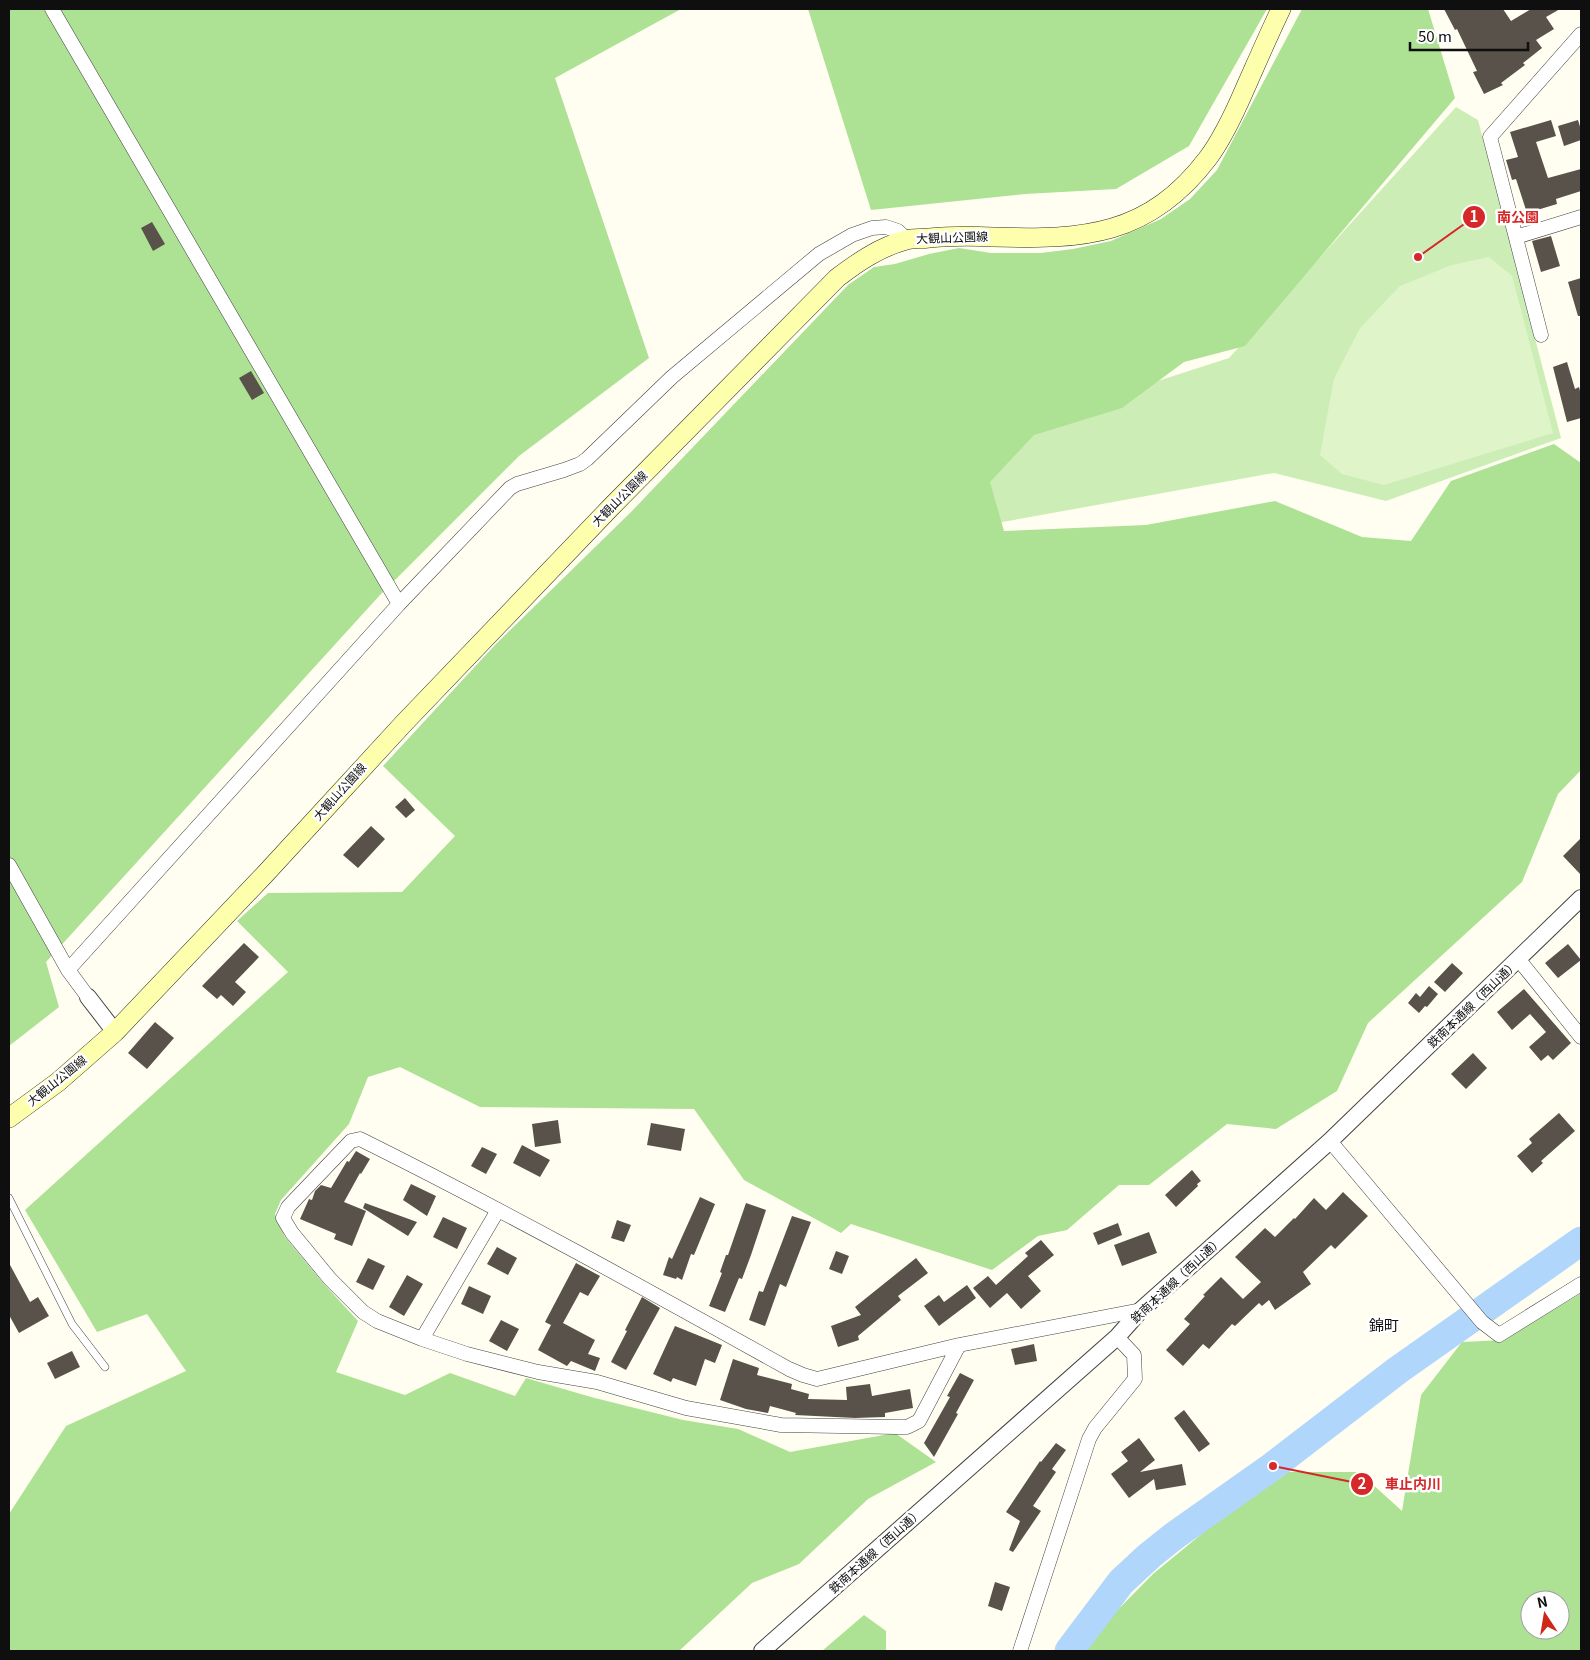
<svg xmlns="http://www.w3.org/2000/svg" width="1590" height="1660" font-family="Georgia,'Noto Sans JP',serif">
<style>
.green{fill:#cceeb6}
.forest{fill:#ade194;fill-rule:evenodd}
.pitch{fill:#e0f4c9}
.lines{fill:none;stroke-linecap:round;stroke-linejoin:round}
.river{stroke:#b0d6fc;stroke-width:29}
.building{fill:#59524a}
.service-casing{stroke:#424242;stroke-width:8}
.minor-casing{stroke:#424242;stroke-width:15}
.tertiary-casing{stroke:#424242;stroke-width:18}
.secondary-casing{stroke:#313131;stroke-width:20}
.service{stroke:#fff;stroke-width:7}
.minor{stroke:#fff;stroke-width:14}
.tertiary{stroke:#fff;stroke-width:16}
.secondary{stroke:#feffac;stroke-width:19}
.labels{text-anchor:middle;stroke-width:5;stroke-linejoin:round;paint-order:stroke}
.street-label{font-size:12px;fill:#0f0f0f;stroke:#fff}
.quarter-label{font-size:15px;fill:#0f0f0f;stroke:#fff}
.leader{fill:none;stroke:#d62828;stroke-width:2}
.callout-dot{fill:#d62828;stroke:#fff;stroke-width:2}
.mark-label{font-size:15px;text-anchor:middle;font-weight:bold;fill:#fff}
.callout-label{font-size:14px;text-anchor:middle;font-weight:bold;fill:#d62828;stroke:#fff;stroke-width:5;stroke-linejoin:round;paint-order:stroke}
</style>
<rect width="100%" height="100%" fill="#fffef1"/>
<path class="green" d="M1456,107L1478,120L1561,438L1386,501L1274,473L969,528V505L1031,433L1068,410L1229,358Z"/>
<path class="forest" d="M9,9H681L555,78L649,358L519,456L380,595L46,962L59,1007L9,1046Z
M808,9H1267L1189,146L1116,189L1025,194L871,210Z
M1302,9H1428L1455,98L1245,346L1184,362L1122,408L1034,435L990,482L1004,531L1146,525L1275,501L1362,537L1411,541L1451,481L1554,444L1581,463V770L1558,794L1522,882L1368,1023L1337,1091L1276,1129L1227,1124L1149,1185H1119L1067,1230L1038,1236L992,1270L851,1224L841,1233L744,1180L694,1109L480,1107L400,1067L368,1077L349,1124L281,1200L275,1214L285,1237L323,1283L358,1321L336,1372L405,1395L450,1373L515,1396L526,1378L591,1397L683,1420L738,1429L790,1452L895,1433L936,1462L868,1499L799,1564L752,1583L679,1651H9V1514L66,1426L186,1371L147,1314L97,1332L25,1210L288,972L237,921L268,893L402,892L455,836L383,766L495,645L631,512L848,285L874,267L895,264L929,254L959,248L991,253H1041L1073,249L1111,241L1161,219L1190,199L1217,170Z
M1581,1293V1651H1084L1098,1630L1153,1574L1277,1472H1359L1402,1511L1421,1395L1462,1342L1504,1340ZM1530,1600H1560V1630H1530Z
M864,1615L886,1631V1651H822Z"/>
<path class="pitch" d="M1489,257L1512,276L1553,433L1384,485L1342,474L1320,455L1334,379L1360,328L1400,286L1452,265Z"/>
<g class="lines">
<path class="river" d="M1069,1651L1121,1582L1149,1556L1174,1536L1273,1466L1398,1370L1581,1241"/>
</g>
<path class="building" d="M1444,9H1503L1511,21L1531,9H1560L1546,17L1554,29L1536,40L1542,48L1523,63L1525,65L1501,83L1503,85L1484,94L1473,72L1477,71L1457,29L1455,30Z
M1551,120L1556,136L1536,142L1548,178L1581,169V191L1556,199L1557,204L1527,213L1516,179L1512,180L1506,160L1518,157L1510,132Z
M1578,120L1581,130V140L1564,146L1558,126Z
M152,222L165,244L153,251L141,228Z
M1551,236L1560,266L1541,272L1532,241Z
M1581,278V316H1578L1568,282Z
M1567,362L1575,389L1579,387L1581,395V418L1567,422L1553,367Z
M251,371L264,393L252,400L239,378Z
M405,798L415,810L406,818L395,807Z
M371,826L385,839L358,868L343,855Z
M1581,838V875L1563,856Z
M244,943L259,957L235,982L246,992L233,1006L221,995L217,999L202,986Z
M1568,944L1581,960L1558,978L1545,963Z
M1452,963L1463,973L1445,992L1434,982Z
M1429,986L1438,994L1427,1007L1425,1006L1419,1013L1408,1003L1416,993L1420,997Z
M1524,989L1571,1043L1553,1060L1548,1055L1541,1061L1529,1047L1546,1032L1530,1014L1512,1030L1497,1012Z
M155,1022L174,1038L147,1069L128,1053Z
M1473,1053L1487,1068L1466,1089L1451,1074Z
M1559,1113L1575,1131L1541,1161L1543,1163L1532,1173L1517,1156L1532,1143L1529,1139Z
M558,1120L561,1143L535,1147L532,1124Z
M651,1123L685,1129L681,1151L647,1145Z
M522,1145L550,1160L540,1177L513,1163Z
M482,1147L497,1154L486,1174L471,1166Z
M356,1151L370,1159L361,1174L360,1173L344,1202L366,1211L352,1246L334,1239L336,1234L300,1219L309,1199L312,1200L315,1191L321,1185L331,1188L347,1161L349,1162Z
M1192,1170L1201,1181L1197,1184L1198,1186L1176,1207L1165,1195Z
M411,1184L436,1196L427,1216L403,1200Z
M1343,1192L1368,1216L1335,1249L1331,1245L1303,1272L1311,1284L1275,1310L1269,1300L1262,1306L1259,1303L1235,1326L1232,1324L1209,1349L1203,1344L1183,1366L1166,1350L1190,1324L1184,1319L1205,1296L1203,1295L1221,1277L1243,1299L1261,1282L1235,1257L1265,1228L1275,1237L1294,1218L1295,1219L1314,1198L1326,1210Z
M700,1197L715,1204L694,1255L691,1254L682,1280L677,1277L676,1279L663,1275L669,1257L672,1259Z
M365,1203L417,1222L408,1236L363,1208Z
M746,1203L766,1210L751,1255L742,1279L739,1278L725,1312L709,1306L722,1273L720,1272L726,1255H728Z
M792,1216L811,1222L786,1287L780,1284L765,1326L749,1320L759,1291L763,1292Z
M443,1217L467,1228L457,1249L433,1237Z
M617,1220L631,1225L624,1242L611,1238Z
M1118,1223L1122,1235L1098,1245L1093,1233Z
M1149,1232L1157,1253L1122,1266L1114,1245Z
M1041,1240L1054,1255L1028,1276L1041,1291L1021,1309L1007,1293L990,1308L973,1288L988,1276L996,1285L1028,1256L1025,1253Z
M497,1247L517,1258L508,1275L487,1264Z
M836,1251L849,1256L842,1274L829,1269Z
M368,1258L385,1266L373,1290L356,1282Z
M916,1258L928,1273L898,1296L901,1300L858,1336L859,1340L838,1347L831,1326L861,1315L855,1307Z
M9,1263L30,1302L38,1297L49,1316L19,1333L9,1315Z
M576,1263L600,1276L588,1296L580,1292L563,1323L595,1340L588,1354L600,1358L595,1371L571,1361L567,1366L538,1350L551,1325L545,1322Z
M407,1275L423,1284L404,1316L389,1307Z
M967,1285L976,1298L939,1326L924,1306L939,1295L944,1302Z
M469,1286L491,1296L483,1314L461,1304Z
M642,1297L660,1308L626,1370L611,1362L627,1331L625,1330Z
M501,1320L519,1329L507,1351L489,1341Z
M675,1326L722,1345L715,1363L705,1359L696,1386L673,1378L671,1382L653,1374Z
M1034,1344L1037,1361L1015,1365L1011,1349Z
M72,1351L80,1367L55,1379L47,1363Z
M733,1359L759,1368L757,1375L792,1384L791,1389L809,1394L808,1399L847,1400L846,1387L870,1384L872,1396L910,1389L913,1408L885,1413V1417L855,1418L795,1415L796,1413L770,1406L768,1413L746,1409L720,1400Z
M960,1373L974,1380L956,1413L958,1414L934,1457L924,1443L950,1397L947,1396Z
M1184,1410L1210,1444L1199,1452L1174,1418Z
M1139,1438L1155,1460L1140,1472L1182,1464L1186,1485L1156,1490L1154,1479L1129,1498L1111,1474L1128,1461L1121,1452Z
M1056,1443L1066,1450L1052,1469L1056,1472L1033,1506L1041,1511L1013,1552L1009,1550L1020,1521L1006,1512L1040,1461L1041,1462Z
M995,1582L1010,1587L1002,1611L988,1606Z"/>
<g class="lines">
<g class="service-casing">
<path id="service" d="M9,1198L72,1324L105,1367"/>
</g>
<g class="minor-casing">
<path id="minor" d="M52,9L399,604
M1516,237L1581,217
M1541,335L1490,137L1581,34
M9,865L68,970L88,997
M1519,960L1581,1037
M68,970L399,604L510,488L517,484L564,470L580,464L587,459L672,377L819,254L852,235L872,228L886,227L898,231L907,240
M360,1139C505,1211 647,1290 789,1369L803,1375L817,1379L959,1345L919,1421L907,1427H897L781,1425L686,1408L597,1382L538,1372L467,1354L422,1339L377,1321L363,1312L330,1279L292,1233L283,1218L288,1207L351,1141Z
M1330,1141L1482,1322L1499,1335L1581,1284
M422,1339L498,1210
M959,1345L1141,1310
M1020,1651L1089,1439L1095,1428L1135,1379L1134,1355L1117,1337"/>
</g>
<g class="tertiary-casing">
<path id="tertiary" d="M88,997L115,1032
M762,1651L1117,1337L1141,1310L1330,1141L1581,898"/>
</g>
<g class="secondary-casing">
<path id="secondary" d="M9,1118L58,1082L115,1032L267,872L404,723L611,507L837,278C858,262 880,247 906,240C913,238 921,239 929,238C950,236 971,236 993,237C1084,240 1149,236 1208,158C1223,138 1234,114 1244,91C1256,64 1268,36 1281,9"/>
</g>
<use href="#service" class="service"/>
<use href="#minor" class="minor"/>
<use href="#tertiary" class="tertiary"/>
<use href="#secondary" class="secondary"/>
</g>
<g class="labels">
<g class="street-label">
<text transform="translate(952 238) rotate(-2)" y="4">大観山公園線</text>
<text transform="translate(620 499) rotate(-45)" y="4">大観山公園線</text>
<text transform="translate(340 792) rotate(-48)" y="4">大観山公園線</text>
<text transform="translate(1473 1004) rotate(-44)" y="4">鉄南本通線（西山通）</text>
<text transform="translate(57 1081) rotate(-39)" y="4">大観山公園線</text>
<text transform="translate(1177 1280) rotate(-43)" y="4">鉄南本通線（西山通）</text>
<text transform="translate(876 1551) rotate(-42)" y="4">鉄南本通線（西山通）</text>
</g>
<g class="quarter-label">
<text x="1384" y="1331">錦町</text>
</g>
</g>
<path class="leader" d="M1418 257L1474 217M1273 1466L1362 1484"/>
<g class="callout-dot">
<circle cx="1418" cy="257" r="5"/>
<circle cx="1273" cy="1466" r="5"/>
<circle cx="1474" cy="217" r="12"/>
<circle cx="1362" cy="1484" r="12"/>
</g>
<g class="mark-label">
<text x="1474" y="222">1</text>
<text x="1362" y="1489">2</text>
</g>
<g class="callout-label">
<text x="1518" y="222">南公園</text>
<text x="1413" y="1489">車止内川</text>
</g>
<rect width="1590" height="1660" fill="none" stroke="#0f0f0f" stroke-width="20"/>
<g transform="translate(1545 1615) rotate(348)"><circle r="24" fill="#ffffff" stroke="#9f9f9f"/>
<path d="M0-4L9 19L0 12L-9 19Z" fill="#ce2618"/>
<text y="-8" font-size="14" font-weight="bold" text-anchor="middle" fill="#0f0f0f">N</text>
</g>
<path d="M1410 42v8h118v-8" fill="none" stroke="#0f0f0f" stroke-width="2.5"/>
<text x="1418" y="42" font-size="15" fill="#0f0f0f" stroke="#ffffff" stroke-width="4" paint-order="stroke">50 m</text>
</svg>
